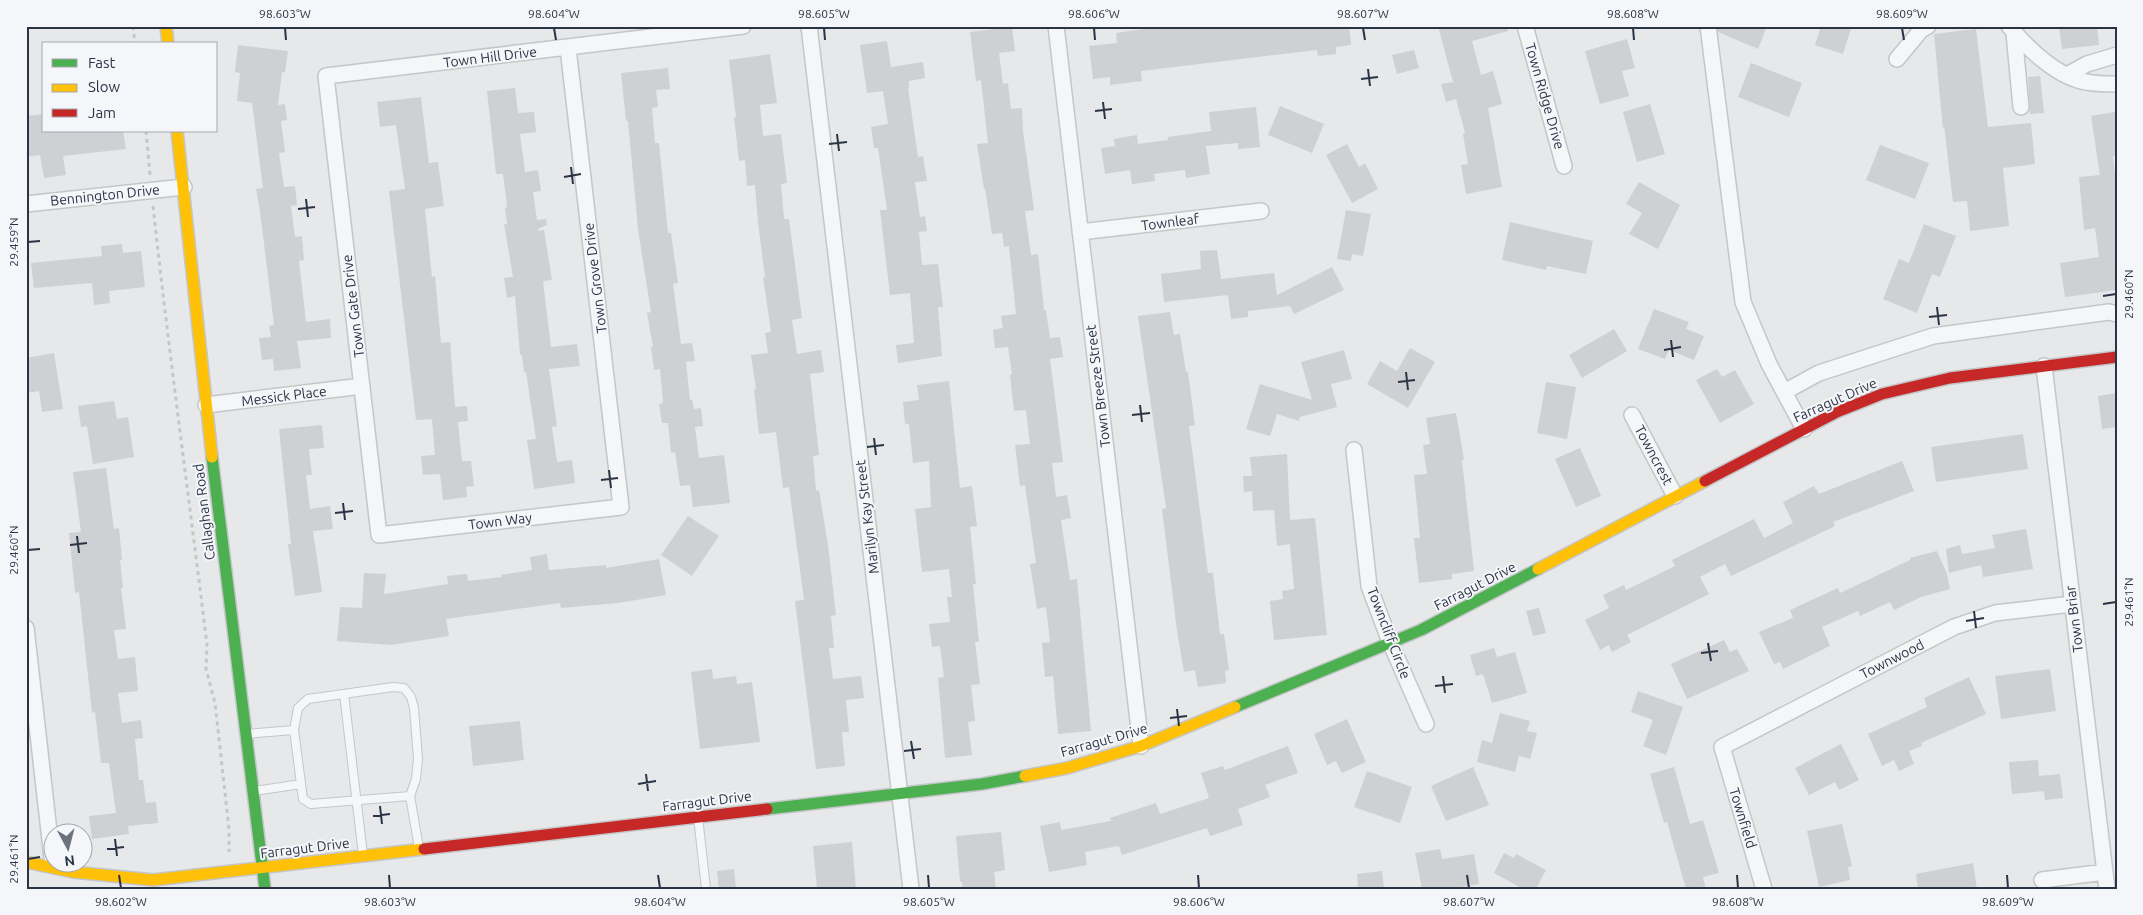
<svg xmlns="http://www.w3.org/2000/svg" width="2143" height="915" font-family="Ubuntu,sans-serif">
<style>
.building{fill:#ced0d3}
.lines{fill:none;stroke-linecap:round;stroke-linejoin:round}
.lane-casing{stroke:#c4c6c8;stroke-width:10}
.street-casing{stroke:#c4c6c8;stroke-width:18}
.fast-casing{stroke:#c4c6c8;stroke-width:14}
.slow-casing{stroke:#c4c6c8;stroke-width:14}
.jam-casing{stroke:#c4c6c8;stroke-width:14}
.path{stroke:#c5c6ca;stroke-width:3;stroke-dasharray:4 4;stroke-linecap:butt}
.lane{stroke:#f5f6f7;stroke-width:8}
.street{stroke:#f5f6f7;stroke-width:15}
.fast{stroke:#4caf50;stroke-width:11}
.slow{stroke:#ffc107;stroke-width:11}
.jam{stroke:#c62828;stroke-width:11}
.ticks{fill:none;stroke:#2b3445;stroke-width:2}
.labels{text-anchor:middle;stroke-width:4;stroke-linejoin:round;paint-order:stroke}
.street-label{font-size:14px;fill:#2b3445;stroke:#f4f6f9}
.neatline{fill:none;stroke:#2b3445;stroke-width:2}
.ticks-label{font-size:12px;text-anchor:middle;fill:#2b3445}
</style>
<rect width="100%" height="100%" fill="#e6e8ea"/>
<path class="building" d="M1163,26H1349L1351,45L1336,47V54L1318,56L1317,50L1141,71L1142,81L1110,85V77L1093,79L1089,46L1117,43L1116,33Z
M1438,26H1508V31L1472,41L1481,75L1493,71L1502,104L1488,108L1502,187L1466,194L1461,165L1468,164L1463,134L1465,133L1456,99L1446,102L1441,84L1453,82Z
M1717,26H1767L1758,49L1718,32Z
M1821,26H1852L1843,54L1815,45Z
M2059,26H2097L2099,45L2062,49Z
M1012,27L1015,51L999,53L1003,84L1008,83L1011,109L1022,108L1023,131L1034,210L1025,211L1031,255L1038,254L1044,310H1046L1050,338L1060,337L1063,357L1050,359L1063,462L1052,463L1056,497L1067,495L1071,518L1061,520L1070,580L1077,579L1091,731L1058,734L1053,676L1045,677L1042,643L1050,642L1046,607L1037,609L1030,564L1036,563L1025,485L1020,486L1015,445L1030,444L1026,410L1014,411L1010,375L1012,374L1008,347L995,348L993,330L1003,328L1001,316L1016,314L1009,246L1004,247L1002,233L992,234L985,188L984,189L977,144L988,143L981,80L976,81L970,32Z
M1976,29L1988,127L2031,123L2035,164L2003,168L2009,226L1970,231L1967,201L1953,202L1944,125L1943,130L1934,34Z
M1627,39L1635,68L1622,71L1629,96L1600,104L1585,51Z
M887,41L891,67L923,62L925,78L909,81V88H908L918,157L923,156L927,181L915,182L920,217L925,216L927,231L919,232L922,265L938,264L943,307H938L942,356L898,363L896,345L914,343L910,293L890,295L880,210H887L878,148H874L871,127L888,124L883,91L867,93L860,45Z
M238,45L288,51L285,72H282L278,105L285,104L287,120L281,121L285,152L279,153L284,187L295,186L297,205L291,206L295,237L302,236L304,260L299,261L306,322L330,319L331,338L297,341L301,368L274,371L273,359L262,360L259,338L271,337L269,326L274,325L260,211L256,189L263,188L252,103L237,101L240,73L235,72Z
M1414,50L1419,68L1397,74L1392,55Z
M770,54L777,103L760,105L763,136L781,134L787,183L781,184L784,219H789L802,318L792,320L797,354L821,350L824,372L810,374L819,455L813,456L816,491L819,490L828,545L836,615L831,616L834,648H829L833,679L861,676L864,698L846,700L849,732H842L845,766L816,769L795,601L804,600L789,487L783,488L776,432L759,434L754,389H756L751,355L768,353L765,333L771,332L763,277H765L758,223L755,185L747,186L745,160L739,161L734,117H736L729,60Z
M1751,63L1802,83L1789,117L1738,97Z
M668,68L670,89L656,90L658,107L652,108L655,143H659L668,233H671L678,283L673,284L681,344L692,343L695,361L686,362L690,400H692L694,409L701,408L703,426L695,427L699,458L724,455L730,503L693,507L690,485L680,486L675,452L671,453L668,423H662L659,404L663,403L660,369L654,370L651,347H653L647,313L651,312L638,229L628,121H626L621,73Z
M2040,76L2044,113L2030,114L2028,77Z
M515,88L518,113L534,112L536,132L520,134L525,172L538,170L541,191L533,192L537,220L546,219L547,225L538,229V231L544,230L552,280L543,281L551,347L577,344L580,366L549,369L557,426L552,427L557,462L572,460L575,483L534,489L527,440L536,439L526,372H524L522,355H520L515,296L507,298L504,278L513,277L504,224H507L505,208L507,207L503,174H496L487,91Z
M421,97L429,163L438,162L444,206L425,209L432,277L435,276L441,343L450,342L455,407L467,406L468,421L458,422L462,461H471L474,486L466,487L467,497L443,500L440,474L423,475L421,456L435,455L432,419L416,420L389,191L405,189L396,125L380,127L377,102Z
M1650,104L1665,154L1637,162L1623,112Z
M1280,106L1324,124L1312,153L1268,135Z
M1256,107L1260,147L1238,149V143L1206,146L1210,174L1186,178L1185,170L1154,174L1155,181L1132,184L1130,170L1105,174L1101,148L1115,146L1114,139L1137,135L1138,144L1168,140V137L1211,131L1209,112Z
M2115,112L2117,155L2113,156L2117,194V290L2065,297L2060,263L2099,257L2095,228L2084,230L2079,177L2100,175L2091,116Z
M44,114V131H123L126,149L63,156L66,175L44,178L40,155L26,157V116Z
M1347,144L1359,167L1365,163L1378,189L1352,203L1326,155Z
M1880,145L1929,163L1915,199L1866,180Z
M1639,182L1680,205L1658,249L1629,234L1642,213L1626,204Z
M1346,210L1371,214L1363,256L1352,254L1351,261L1337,259Z
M1510,222L1593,241L1586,274L1547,266L1546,270L1502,260Z
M1924,224L1956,236L1940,277L1932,274L1917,313L1883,299L1899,259L1909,263Z
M122,244L123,253L141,251L145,287L109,291L110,303L94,305L92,283L34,288L31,263L102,256L101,246Z
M1217,250L1221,279L1274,273L1277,295L1332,267L1344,290L1294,314L1290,306L1248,311V317L1231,319L1228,295L1164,302L1161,274L1201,269L1200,251Z
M1654,309L1689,322L1686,329L1704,336L1694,360L1669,350L1665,359L1638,349Z
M1170,312L1174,335L1180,334L1186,372H1188L1195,425L1189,426L1208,573H1213L1220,634H1224L1229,670L1225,671L1226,683L1198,687L1195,670L1184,672L1177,631L1162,509L1166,508L1138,316Z
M1614,329L1627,351L1582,378L1569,355Z
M1410,348L1435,362L1408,408L1367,384L1380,361L1397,371Z
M1344,350L1352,379L1331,384L1337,407L1300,417L1299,421L1277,414L1270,436L1246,429L1260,384L1312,400L1301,362Z
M54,353L63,409L42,412L39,391L26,393V358Z
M1717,369L1722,377L1735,370L1754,404L1720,423L1696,380Z
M949,381L960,488L972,486L977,526L970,527L976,584H973L979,642H975L980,684L971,685L975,721L968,722L972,755L945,758L938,678L944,677L940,646L932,647L929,624L950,622L947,597H952L949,569L922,572L915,509L931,507L929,461L913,463L909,424H905L903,402L919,400L917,385Z
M1546,382L1576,387L1567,439L1537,433Z
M2117,393V427L2102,429L2098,396Z
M114,401L117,419L128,417L134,457L93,464L87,426L81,427L78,406Z
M1456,413L1464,459L1462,460L1474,571L1452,574V579L1419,583L1414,538H1420L1414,475L1427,474L1423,445L1430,444L1426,418Z
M322,425L324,448L309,449L312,475H306L310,509L330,506L333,529L313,531L322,592L295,596L288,544H291L279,429Z
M2023,434L2028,469L1936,482L1931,447Z
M1580,448L1601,496L1576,507L1555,459Z
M1287,454L1290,520L1315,518L1327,635L1274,640L1270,601L1283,599L1282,591L1294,589L1290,544L1277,546L1274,510L1253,511L1252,491L1244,492L1243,476H1252L1250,457Z
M1902,461L1914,491L1833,522L1835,526L1731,576L1725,564L1700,577L1709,594L1627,635L1631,642L1612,652L1609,645L1600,650L1585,620L1609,608L1603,595L1624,585L1626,590L1675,566L1672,560L1754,519L1764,538L1793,523L1783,502L1814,486L1819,494Z
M106,468L114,529L119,528L122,560H120L123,588H121L126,629L114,630L118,659L135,657L138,691L118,693L122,723L141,720L143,738L135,739L139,780H143L146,803L156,802L158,823L128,826L129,834L92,839L89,816L116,813L109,763H101L95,712L92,713L79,592L75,593L69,533L81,532L73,472Z
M688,516L719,536L692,576L661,555Z
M2026,529L2033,569L1983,577L1981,565L1949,573L1946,549L1960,545L1962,554L1995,548L1992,535Z
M1937,551L1947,574L1950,589L1921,597L1894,610L1890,602L1860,616L1858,611L1822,627L1830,646L1783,669L1780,662L1774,664L1759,632L1793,618L1790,610L1838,588L1840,593L1910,560V558Z
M547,554L549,570L606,565V568L659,559L666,595L618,603L561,608L560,603L446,619L449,636L391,645L337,641L340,607L362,608L364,573L386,574L384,594L448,584L447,576L467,574L468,581L502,577L501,575L532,570L530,557Z
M1539,608L1546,633L1533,636L1526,611Z
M1724,640L1730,652L1737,649L1749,671L1687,699L1671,664Z
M1494,648L1497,657L1515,652L1527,693L1492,703L1483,674L1476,676L1470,655Z
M712,669L713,679L736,676L737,684L752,682L760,742L700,749L691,672Z
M2050,669L2056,711L2001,719L1995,676Z
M1969,677L1986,714L1921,743L1922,746L1909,751L1914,764L1899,771L1894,760L1882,766L1868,734L1927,707L1924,698Z
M1638,691L1683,707L1666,755L1643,746L1653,720L1631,712Z
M1500,713L1530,721L1527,731L1537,733L1530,759L1519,756L1515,772L1477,762L1482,740L1492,743Z
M1347,719L1366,762L1342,773L1336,761L1327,765L1314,734Z
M520,721L524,760L473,766L469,726Z
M1841,744L1859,780L1839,790L1835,782L1809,795L1795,768Z
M1288,746L1298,773L1265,785L1270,797L1238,809L1243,825L1210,836L1207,828L1122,855L1119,846L1085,852L1087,865L1049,872L1040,826L1060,822L1061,830L1111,821L1110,818L1156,803L1160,814L1209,798L1201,773L1223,766L1225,770Z
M2038,760L2039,776L2060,774L2063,798L2045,800L2044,791L2012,794L2009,762Z
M1473,767L1489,805L1446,821L1431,786Z
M1674,767L1690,824L1703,820L1719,873L1703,877L1706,889H1686L1667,822L1664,823L1650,774Z
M1367,771L1412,787L1400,823L1354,807Z
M1842,824L1852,866L1848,867L1850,880L1819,887L1807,831Z
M1001,832L1005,870L994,872L996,889H963L962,882H960L956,836Z
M852,842L856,889H817L813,846Z
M1440,849L1442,859L1474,854L1479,884L1450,889H1422L1415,853Z
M1504,853L1514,858L1516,854L1546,870L1536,889H1523L1494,873Z
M1973,863L1977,889H1918L1916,874Z
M734,869L736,889H719L717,871Z
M1382,871L1384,889H1358L1357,874Z"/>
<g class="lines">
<g class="lane-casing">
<path id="lane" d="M344,694L363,855
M246,734L294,730
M254,791L301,784
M410,796L311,804L303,799L294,730L298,708L308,699L393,687L404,688L411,697L414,708L418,758L416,779L410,796L419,848
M698,817L706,889"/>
</g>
<g class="street-casing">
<path id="street" d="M809,26L911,889
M1056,26L1141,746
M1525,26L1564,166
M1708,26L1743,302L1769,364L1804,429
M2009,26C2027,48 2057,77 2086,82C2096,84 2107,84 2117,84
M2014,33L2021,107
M568,48L621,507L379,535L326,76L743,26
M1897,59L1921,30L1928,26
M2067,75L2087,64L2117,55
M26,204L184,187
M1080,232L1261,211
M2044,366L2107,889
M1784,392L1819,373L1933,336L2109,312L2117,314
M206,405L362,386
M1632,415L1675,496
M1354,450L1369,586L1390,642L1426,724
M26,628L52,858
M2042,880L2105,872
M1764,889L1722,747L1954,627L1995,613L2072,604"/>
</g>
<g class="fast-casing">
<path id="fast" d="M212,457L265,889
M1235,707L1421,630L1538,569
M767,809L982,784L1025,776"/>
</g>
<g class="slow-casing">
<path id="slow" d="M166,26L168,44
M177,131L212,457
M1538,569L1705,481
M1025,776L1067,768L1141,746L1235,707
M26,862L73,872L153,880L424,849"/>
</g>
<g class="jam-casing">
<path id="jam" d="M1705,481L1837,412L1882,394L1950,378L2117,357
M424,849L767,809"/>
</g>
<path class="path" d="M133,26L135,44
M146,131L150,175
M153,206C169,353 189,498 207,645L206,669L215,703L229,829V852"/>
<use href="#lane" class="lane"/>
<use href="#street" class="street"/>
<use href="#fast" class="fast"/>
<use href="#slow" class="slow"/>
<use href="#jam" class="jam"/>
</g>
<path class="ticks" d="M285,28L286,40M554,28L556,40M824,28L825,40M1094,28L1095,40M1363,28L1365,40M1633,28L1634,40M1902,28L1904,40M1368,69L1370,86M1361,79L1378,77M1103,102L1105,119M1095,111L1112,109M837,134L839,151M829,144L847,142M571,167L573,184M564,177L581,174M306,199L308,217M298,209L315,207M28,242L40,241M2103,296L2116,294M1937,307L1939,325M1929,317L1947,315M1671,340L1673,357M1664,350L1681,347M1406,372L1408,390M1398,382L1415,380M1140,405L1142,422M1132,415L1150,413M874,438L876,455M867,447L884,445M609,470L611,488M601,480L618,478M343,503L345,520M335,513L353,511M77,536L79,553M70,545L87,543M28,550L40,549M2103,604L2116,602M1974,611L1976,628M1966,621L1984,618M1708,643L1711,661M1701,653L1718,651M1443,676L1445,693M1435,686L1453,684M1177,709L1179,726M1170,718L1187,716M911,741L914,759M904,751L921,749M646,774L648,791M638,784L656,781M380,806L382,824M373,816L390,814M115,839L117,856M107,849L124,847M28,859L40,857M119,875L121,888M389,875L390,888M658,875L660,888M928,875L929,888M1198,875L1199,888M1467,875L1469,888M1737,875L1738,888M2007,875L2008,888"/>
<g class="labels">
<g class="street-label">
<text transform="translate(490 57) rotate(-7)" y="5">Town Hill Drive</text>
<text transform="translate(1545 96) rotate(74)" y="5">Town Ridge Drive</text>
<text transform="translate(105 195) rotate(-6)" y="5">Bennington Drive</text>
<text transform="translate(1170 222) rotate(-7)" y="5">Townleaf</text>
<text transform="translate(595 278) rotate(-97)" y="5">Town Grove Drive</text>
<text transform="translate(353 306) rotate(-97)" y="5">Town Gate Drive</text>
<text transform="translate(1098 386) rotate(-97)" y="5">Town Breeze Street</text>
<text transform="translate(284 396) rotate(-7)" y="5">Messick Place</text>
<text transform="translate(1835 400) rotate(-24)" y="5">Farragut Drive</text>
<text transform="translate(1654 455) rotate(62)" y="5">Towncrest</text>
<text transform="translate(204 512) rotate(-97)" y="5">Callaghan Road</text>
<text transform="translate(867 517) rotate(-97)" y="5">Marilyn Kay Street</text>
<text transform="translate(500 521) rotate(-7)" y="5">Town Way</text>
<text transform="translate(1475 586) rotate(-27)" y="5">Farragut Drive</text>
<text transform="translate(2074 619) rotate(-97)" y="5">Town Briar</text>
<text transform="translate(1389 633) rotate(69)" y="5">Towncliff Circle</text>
<text transform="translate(1892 659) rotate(-27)" y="5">Townwood</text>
<text transform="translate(1104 740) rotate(-16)" y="5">Farragut Drive</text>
<text transform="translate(707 801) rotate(-7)" y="5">Farragut Drive</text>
<text transform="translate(1743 818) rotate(73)" y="5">Townfield</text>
<text transform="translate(305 848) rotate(-7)" y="5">Farragut Drive</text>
</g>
</g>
<rect width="2143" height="915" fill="none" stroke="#f4f6f9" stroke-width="55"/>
<rect x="42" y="42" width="175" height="90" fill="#f4f6f9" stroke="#a4a8b1"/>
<rect x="52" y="59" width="25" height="8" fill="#4caf50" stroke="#a4a8b1"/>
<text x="88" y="68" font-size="15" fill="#2b3445">Fast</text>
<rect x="52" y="84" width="25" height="8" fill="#ffc107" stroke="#a4a8b1"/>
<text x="88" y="92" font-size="15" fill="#2b3445">Slow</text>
<rect x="52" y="109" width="25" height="8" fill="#c62828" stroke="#a4a8b1"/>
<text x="88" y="118" font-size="15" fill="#2b3445">Jam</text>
<g transform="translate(68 848) rotate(173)"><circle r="24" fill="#f4f6f9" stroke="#a4a8b1"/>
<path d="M0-4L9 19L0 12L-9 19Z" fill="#6c737f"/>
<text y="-8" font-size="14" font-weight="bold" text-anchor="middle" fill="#2b3445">N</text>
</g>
<rect x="28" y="28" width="2088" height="860" class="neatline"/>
<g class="ticks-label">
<text x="285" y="18">98.603°W</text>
<text x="554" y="18">98.604°W</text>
<text x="824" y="18">98.605°W</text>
<text x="1094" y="18">98.606°W</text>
<text x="1363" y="18">98.607°W</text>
<text x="1633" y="18">98.608°W</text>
<text x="1902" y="18">98.609°W</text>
<text transform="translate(14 242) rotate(-90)" y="4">29.459°N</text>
<text transform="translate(2129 294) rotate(-90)" y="4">29.460°N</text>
<text transform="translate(14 550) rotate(-90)" y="4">29.460°N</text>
<text transform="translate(2129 602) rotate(-90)" y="4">29.461°N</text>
<text transform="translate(14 859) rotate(-90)" y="4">29.461°N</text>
<text x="121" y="906">98.602°W</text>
<text x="390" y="906">98.603°W</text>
<text x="660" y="906">98.604°W</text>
<text x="929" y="906">98.605°W</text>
<text x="1199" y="906">98.606°W</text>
<text x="1469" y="906">98.607°W</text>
<text x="1738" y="906">98.608°W</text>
<text x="2008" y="906">98.609°W</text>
</g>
</svg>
